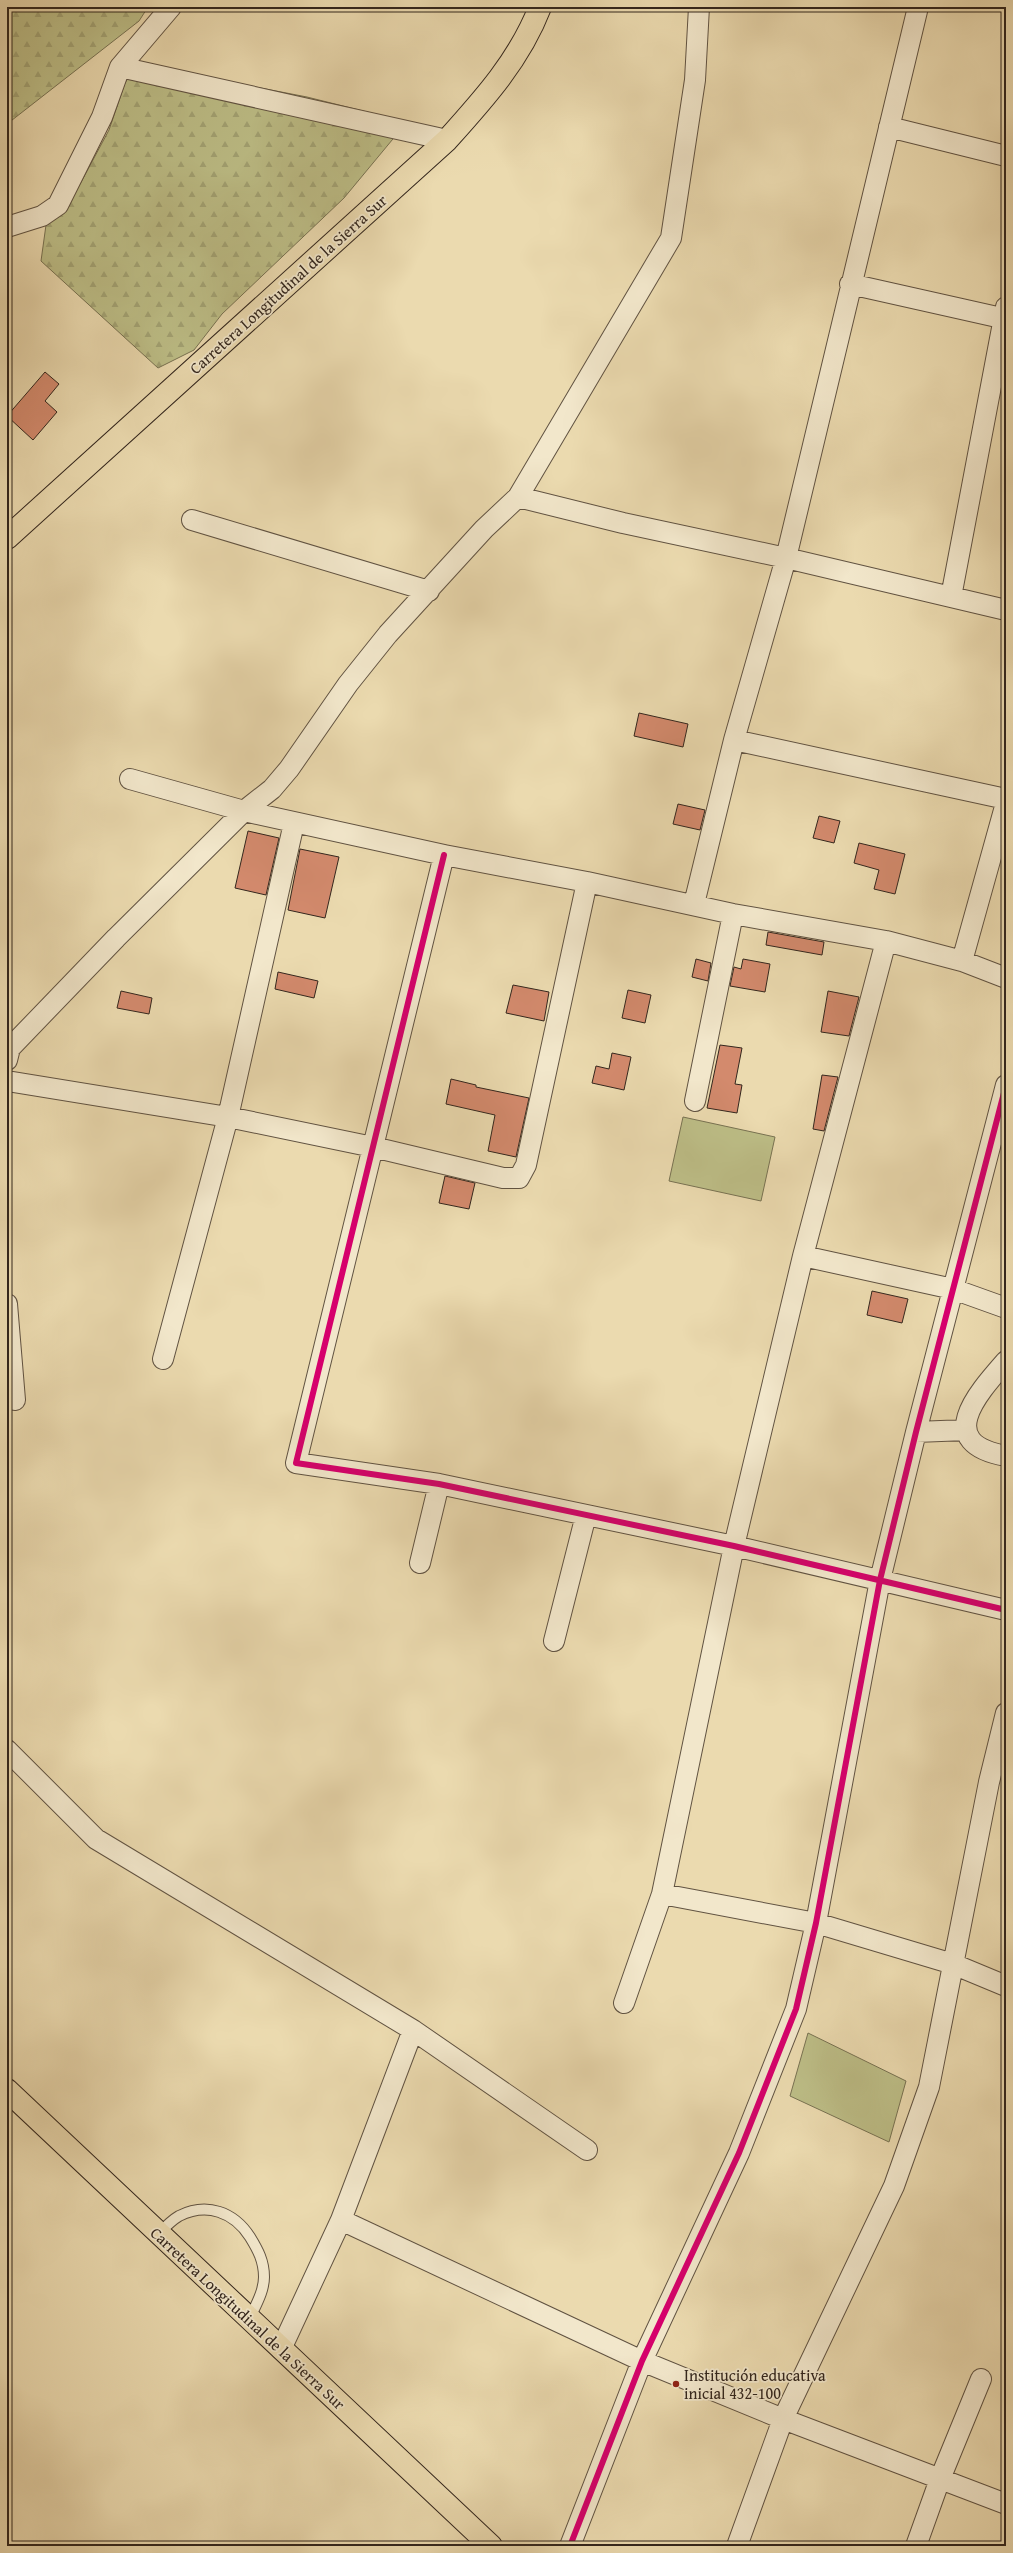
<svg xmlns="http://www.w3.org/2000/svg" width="1013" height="2553" font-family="'Gentium Book Plus',serif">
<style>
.forest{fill:url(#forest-firs);stroke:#787252}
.pitch{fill:#bdbe87;stroke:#787252}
.building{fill:#d38a6d;stroke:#33261d}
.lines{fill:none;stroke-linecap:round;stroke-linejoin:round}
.service-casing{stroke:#615342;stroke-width:12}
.minor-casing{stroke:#615342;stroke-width:22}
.trunk-casing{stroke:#33261d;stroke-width:24}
.service{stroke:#f2e7cb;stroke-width:10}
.minor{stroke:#f2e7cb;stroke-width:20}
.trunk{stroke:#ebdaaf;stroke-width:22}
.cycleway-casing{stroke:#f2e7cb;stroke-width:8}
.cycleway{stroke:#d6006c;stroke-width:6}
.poi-dot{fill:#8f2418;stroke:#f2e7cb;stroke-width:1.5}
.labels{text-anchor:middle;stroke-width:3.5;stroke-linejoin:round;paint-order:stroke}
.street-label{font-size:16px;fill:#33261d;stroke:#f2e7cb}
.poi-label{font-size:16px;fill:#33261d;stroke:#f2e7cb;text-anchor:start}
</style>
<defs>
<pattern id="forest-firs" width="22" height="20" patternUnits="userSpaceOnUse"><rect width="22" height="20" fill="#bdbe87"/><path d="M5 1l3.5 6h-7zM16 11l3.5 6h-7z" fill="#a3a374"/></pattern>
</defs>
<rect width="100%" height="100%" fill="#ebdaaf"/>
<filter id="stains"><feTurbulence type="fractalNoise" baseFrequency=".005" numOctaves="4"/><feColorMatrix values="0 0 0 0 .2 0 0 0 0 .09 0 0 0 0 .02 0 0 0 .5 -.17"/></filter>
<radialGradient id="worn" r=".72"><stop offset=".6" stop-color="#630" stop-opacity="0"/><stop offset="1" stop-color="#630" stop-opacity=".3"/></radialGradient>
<path class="forest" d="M7,7H148L139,21L7,124Z
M137,64L307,97L407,122L344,198L222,314L194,350L158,368L41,261L46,225L80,184L109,130L125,83Z"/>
<path class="pitch" d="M683,1117L775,1137L761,1201L669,1181Z
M808,2033L906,2081L889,2142L790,2096Z"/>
<path class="building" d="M45,372L59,384L45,401L57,412L33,440L7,416Z
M639,713L688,724L683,747L634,736Z
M678,804L705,810L700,830L673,824Z
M819,816L840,821L834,843L813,838Z
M248,831L279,838L266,895L235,888Z
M859,843L905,854L895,894L874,889L879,870L854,863Z
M300,849L339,857L325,918L288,910Z
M768,932L824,942L822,955L766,945Z
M696,959L711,963L708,981L692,977Z
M743,959L770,964L765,992L730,986L734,967L741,969Z
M278,972L318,981L314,998L275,989Z
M513,985L549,992L544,1021L506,1013Z
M628,990L651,995L645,1023L622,1018Z
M121,991L152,998L149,1014L117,1008Z
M828,991L859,997L849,1036L821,1032Z
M720,1045L742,1048L735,1084L742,1085L737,1113L707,1108Z
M612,1053L631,1057L624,1090L592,1083L596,1066L609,1069Z
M822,1075L838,1077L824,1131L813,1129Z
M451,1079L476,1085V1087L529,1098L516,1157L488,1151L495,1115L446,1104Z
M445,1176L475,1183L469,1209L439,1203Z
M872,1291L908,1299L902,1323L867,1315Z"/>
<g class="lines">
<g class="service-casing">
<path id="service" d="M158,2234C164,2228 172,2220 179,2216C207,2202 234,2212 250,2237C258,2250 264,2261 264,2277C264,2292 255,2306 249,2320"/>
</g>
<g class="minor-casing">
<path id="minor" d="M120,67L447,140
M889,127L1006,156
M7,227L42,216L58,205L102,117L120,67L171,7
M850,284L1006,319
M518,497L623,523L786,558L1006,610
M192,520L429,591
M951,597L1006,307
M734,740L1006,799
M130,779L244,811L444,855L587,882L733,914L886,941L962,961L1006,978
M444,855L296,1463L439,1484L734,1546L1006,1610
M694,904L734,740L786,558L918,7
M962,961L1006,803
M7,1060L10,1048L116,938L244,811L272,789L289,769L348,684L388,634L484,529L518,497L671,238L695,80L699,7
M7,1081L228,1117L373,1147L503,1178H519L526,1165L587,882
M695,1101L733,914
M803,1256L953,1289L1006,1308
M7,1304L15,1400
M163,1359L228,1117L294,823
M1006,1361C977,1394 933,1443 1006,1456
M916,1432L966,1430
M420,1563L439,1484
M554,1641L586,1515
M7,1750L96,1839L413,2030
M662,1894L816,1923L953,1964L1006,1986
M624,2003L662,1894L734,1546L803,1256L886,941
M341,2220L642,2361L783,2419L1006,2504
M281,2349L341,2220L413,2030L587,2150
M570,2546L642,2361L739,2153L796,2009L816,1923L880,1580L916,1432L1006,1085
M737,2546L783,2419L894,2186L929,2087L989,1782L1006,1713
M916,2546L940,2479L981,2379"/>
</g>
<g class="trunk-casing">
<path id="trunk" d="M7,538L447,140C484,99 520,59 540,7
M7,2090L491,2546"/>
</g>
<use href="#service" class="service"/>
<use href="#minor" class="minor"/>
<use href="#trunk" class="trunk"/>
<g class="cycleway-casing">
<path id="cycleway" d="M444,855L296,1463L439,1484L734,1546L1006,1610
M570,2546L642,2361L739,2153L796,2009L816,1923L880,1580L916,1432L1006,1085"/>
</g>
<use href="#cycleway" class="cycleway"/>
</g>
<circle class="poi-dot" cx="676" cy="2384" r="4"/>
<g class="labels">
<g class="street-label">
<text transform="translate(288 284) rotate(-42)" y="6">Carretera Longitudinal de la Sierra Sur</text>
<text transform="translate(248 2318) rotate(43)" y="6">Carretera Longitudinal de la Sierra Sur</text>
</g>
<g class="poi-label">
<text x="684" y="2381">Institución educativa<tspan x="684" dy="18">inicial 432-100</tspan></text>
</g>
</g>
<rect width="1013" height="2553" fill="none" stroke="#ebdaaf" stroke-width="24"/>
<rect x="8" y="8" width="997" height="2537" fill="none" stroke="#33261d" stroke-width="2"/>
<rect x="12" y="12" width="989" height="2529" fill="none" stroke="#33261d"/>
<rect width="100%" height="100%" filter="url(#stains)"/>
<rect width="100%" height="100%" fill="url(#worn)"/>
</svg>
